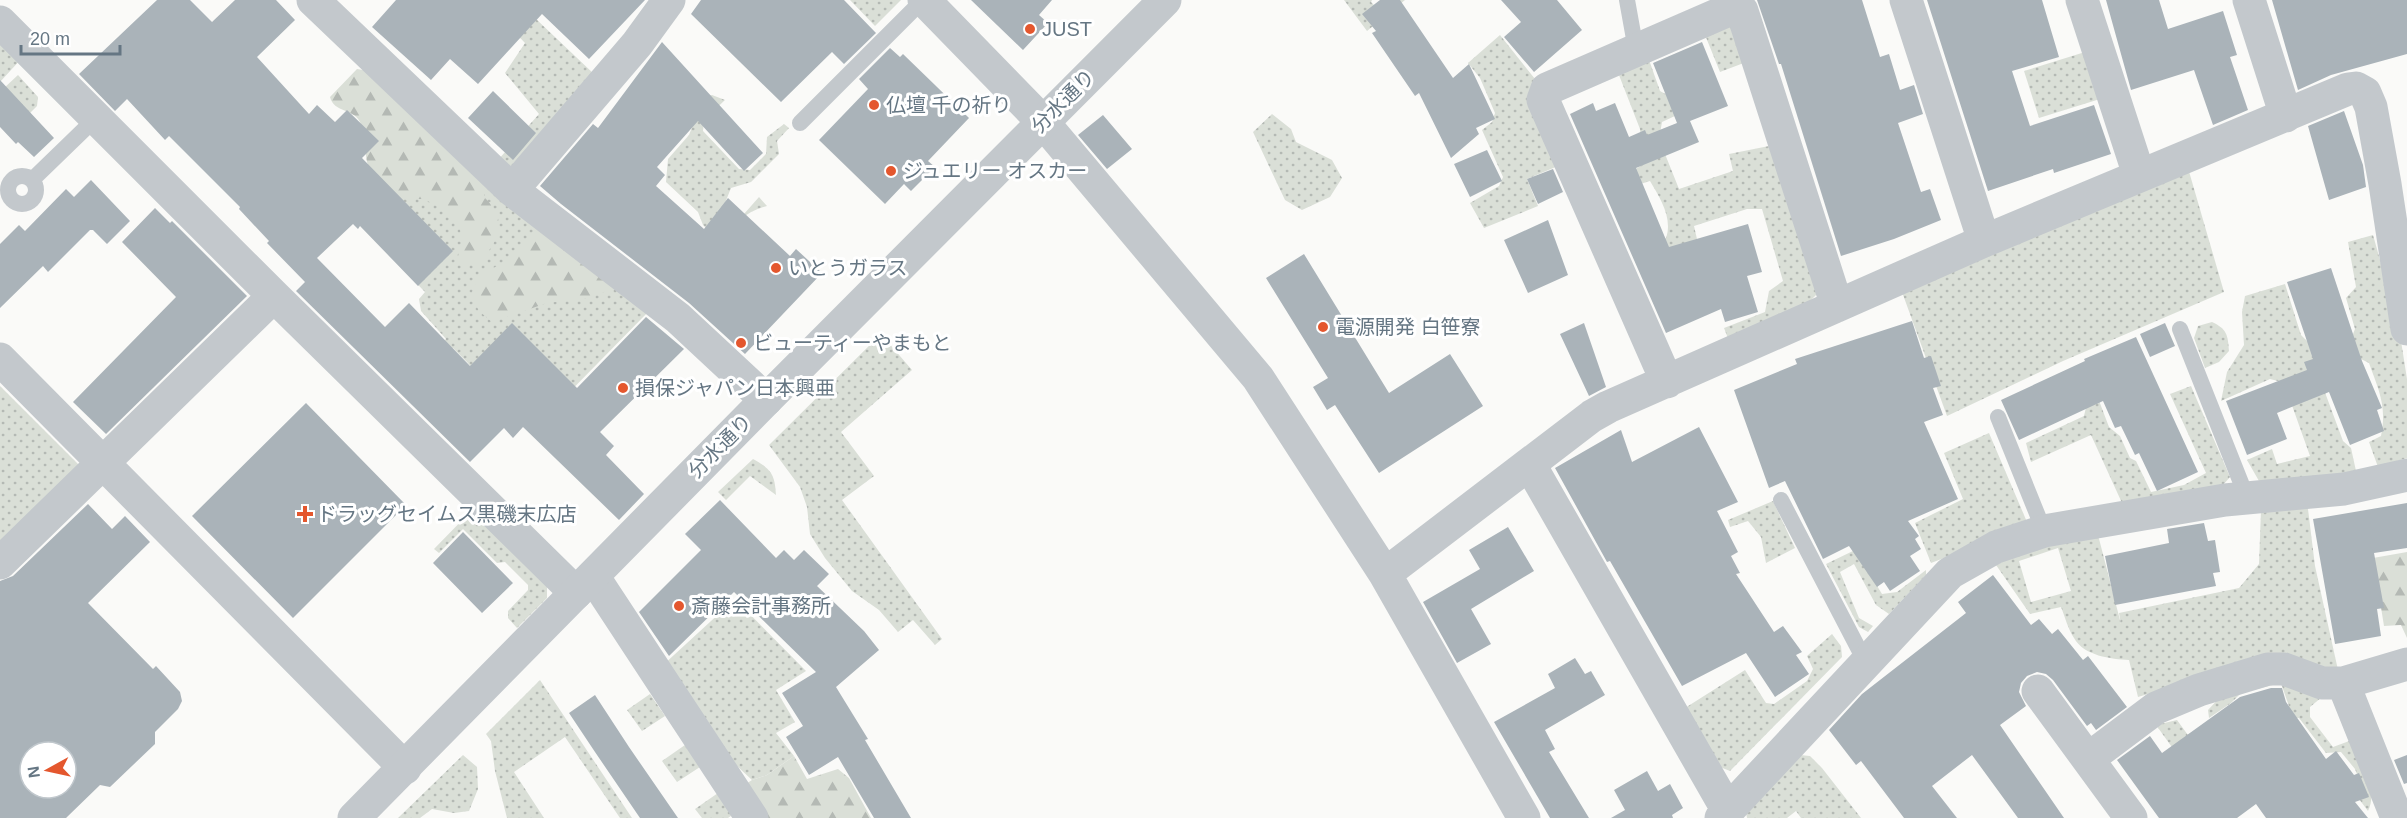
<svg xmlns="http://www.w3.org/2000/svg" width="2407" height="818" font-family="Arial,'Noto Sans JP',sans-serif">
<style>
.grass{fill:url(#grass-dots);fill-rule:evenodd}
.forest{fill:url(#forest-firs)}
.building{fill:#aab3b9;fill-rule:evenodd}
.lines{fill:none;stroke-linecap:round;stroke-linejoin:round}
.service{stroke:#c3c8cc;stroke-width:16}
.minor{stroke:#c3c8cc;stroke-width:33}
.tertiary{stroke:#c3c8cc;stroke-width:33}
.poi-dot{fill:#e4572e;stroke:#fff;stroke-width:2}
.labels{text-anchor:middle;stroke-width:6;stroke-linejoin:round;paint-order:stroke}
.poi-label{font-size:20px;fill:#657683;stroke:#fff;text-anchor:start}
.street-label{font-size:20px;fill:#657683;stroke:#fff}
</style>
<defs>
<pattern id="grass-dots" width="8" height="8" patternUnits="userSpaceOnUse" patternTransform="scale(1.5)"><rect width="8" height="8" fill="#dadfd7"/><path d="M2 2h.1M6 6h.1" fill="none" stroke="#b4b9b4" stroke-width="1.8" stroke-linecap="round"/></pattern>
<pattern id="forest-firs" width="22" height="20" patternUnits="userSpaceOnUse" patternTransform="scale(1.5)"><rect width="22" height="20" fill="#dadfd7"/><path d="M5 1l3.5 6h-7zM16 11l3.5 6h-7z" fill="#b4b9b4"/></pattern>
</defs>
<rect width="100%" height="100%" fill="#fafaf8"/>
<path class="grass" d="M516,0L595,75L514,175L497,161L539,114L505,73L525,43L498,15Z
M850,0H901L875,26Z
M1344,0H1372L1371,2L1382,13L1398,0H1405L1367,31Z
M1736,26L1749,61L1720,72L1703,30Z
M1500,35L1539,84L1558,166L1527,179L1538,206L1484,228L1470,203L1499,186L1503,177L1482,130L1492,122L1495,113L1480,78L1468,63Z
M0,37L22,58L0,82Z
M2085,52L2100,99L2039,118L2024,71Z
M1648,57L1660,91L1669,96L1677,115L1662,122L1659,139L1679,189L1733,171L1729,154L1769,146L1818,293L1804,307L1729,341L1724,328L1765,312L1769,291L1783,281L1762,209H1747L1694,226L1708,287L1655,245L1666,238C1673,218 1660,198 1650,181L1621,190L1618,180L1642,165L1640,129L1617,70Z
M18,75L38,97L37,106L27,116L3,89Z
M712,95L725,100L704,120L703,131L739,169L750,170L766,154L767,137L784,124L789,128L777,141L779,154L751,182L731,188L725,203L744,214L759,197L767,206C746,211 733,225 719,241L703,225L698,212L666,182L668,159L689,135L704,97Z
M1272,114L1291,129L1296,142L1332,160L1342,178L1330,197L1302,210L1285,200L1253,132Z
M446,144L651,309L545,417L506,410L467,362L453,348L421,366L446,339L421,311L419,299L425,292L363,228Z
M2188,168L2224,292L2063,361L1947,416L1902,292Z
M2373,235L2382,267L2390,271L2407,379V458L2378,467L2369,442L2381,436C2387,406 2379,391 2369,363L2359,358L2320,379L2343,441L2351,448L2356,471L2325,478L2259,481L2247,460L2272,449L2277,464L2310,456L2289,397L2278,381L2270,379L2221,401L2227,372L2244,345L2242,312L2245,296L2285,284L2301,335L2308,342L2351,339L2355,329L2346,298L2356,287L2348,242Z
M2212,322C2227,329 2228,335 2229,351L2219,362L2205,368L2194,338L2198,326Z
M881,334L912,370L841,432L874,476L842,500L942,639L935,645L913,620L898,632L879,610L852,591L825,558L810,534L807,507L800,487L769,445Z
M0,386L81,467L0,548Z
M2191,386L2230,477L2223,485L2122,503L2091,435L2031,462L2026,443L2084,416L2087,403L2098,398L2109,427L2120,436L2130,458L2136,461L2151,492L2184,485L2206,473L2170,394Z
M1989,433L2027,522L2025,527L1931,563L1915,523L1963,499L1944,453Z
M753,459C771,469 775,474 776,495L750,476L726,500L718,492Z
M1773,501L1795,548L1766,563L1761,537L1748,521L1730,527L1728,520Z
M2307,501L2315,566L2338,670L2204,677L2138,697L2129,660C2111,659 2084,656 2074,638C2068,629 2065,617 2061,607L2030,614L1996,565L2025,551L2097,531L2121,624L2119,613L2239,588L2259,564L2261,510ZM2058,548L2071,591L2031,602L2019,561Z
M472,510L547,583V598L517,628L508,618V611L528,590V585L505,562L497,563L463,529L439,553L434,549Z
M1855,550L1882,594L1897,592L1926,570V575L1889,614L1876,605L1854,564L1840,572L1859,618L1873,626L1868,632L1859,627L1826,564Z
M735,599L806,671L776,690L795,722L776,733L794,756L767,775L752,780L737,766L730,772L662,666Z
M1832,634L1841,646L1842,657L1730,771L1720,767L1685,708L1745,670L1766,703L1774,704L1807,681L1813,669L1807,656Z
M2281,678L2322,697L2310,707V717L2333,747L2352,740C2360,760 2379,789 2368,811L2353,791L2361,785L2355,769L2341,752L2326,753L2299,718H2293L2281,683L2241,693L2231,703L2209,718L2208,710L2222,695Z
M540,680L632,818H620L565,737L514,772L544,818H507L495,771L491,741L486,734Z
M650,694L665,716L642,731L627,710Z
M2177,720L2193,742L2223,818L2156,725Z
M685,745L700,767L677,782L662,761Z
M463,755L477,767L478,789L469,811L454,813L432,809L420,818H398Z
M1800,755L1810,756L1822,768L1861,818H1801L1796,811L1787,818H1747L1746,813Z
M718,793L734,814L728,818H702L695,809Z"/>
<path class="forest" d="M357,69L369,71L485,179L484,197C509,221 499,238 480,263L466,265L457,261C458,254 462,245 462,239C461,235 460,229 459,225C455,218 430,200 422,199C409,199 393,201 384,189C378,183 369,170 367,162C364,149 367,136 360,122C353,108 334,113 330,97Z
M542,227L621,286L588,298L547,303L492,322L479,311L471,295L478,277L512,257Z
M2407,552V638L2401,625L2384,626L2373,558Z
M794,756L807,779L838,769L849,778L871,818H757L738,789L752,780L767,775Z"/>
<path class="building" d="M157,0H190L212,22L235,0H276L295,20L257,57L309,114L317,105L335,122L347,110L379,141L362,158L453,251L418,286L360,226L358,229L353,224L317,258L385,327L409,303L470,366L512,323L577,388L646,317L684,349L600,432L614,446L606,455L644,494L619,520L523,427L513,438L504,428L470,462L296,291L305,282L267,243L269,241L239,209L240,207L169,136L165,140L127,99L115,111L79,74Z
M396,0H645L589,59L542,14L478,84L450,59L431,80L372,27Z
M701,0H844L876,33L844,64L832,52L781,102L691,14Z
M971,0H1052L1039,15L1048,23L1023,50Z
M1380,0H1400L1453,78L1469,64L1495,119L1476,128L1479,134L1451,158L1419,93L1415,96L1372,33L1376,31L1362,14Z
M1501,0H1557L1582,30L1534,72L1504,37L1521,22Z
M1757,0H1862L1880,57L1889,54L1900,90L1914,85L1923,114L1898,123L1921,192L1930,189L1941,220L1894,239L1841,256L1781,64H1779Z
M1927,0H2042L2059,57L2012,71L2030,126L2094,105L2111,154L2054,173L2053,169L1988,191Z
M2106,0H2159L2168,29L2223,11L2237,55L2230,57L2248,110L2213,125L2194,70L2131,90Z
M2272,0H2407V54L2331,75L2298,90Z
M662,42L763,153L744,171L698,121L657,167L665,175L656,186L704,229L728,198L790,256L796,249L822,273L745,354L689,303L561,204L540,186L593,124L598,128Z
M1702,42L1728,106L1690,121L1699,142L1636,168L1669,247L1748,224L1762,272L1747,276L1758,312L1725,322L1721,309L1666,333L1570,114L1593,103L1596,111L1615,103L1629,137L1645,130L1647,135L1677,123L1653,63Z
M890,48L900,57L903,54L969,118L928,161L935,167L911,191L904,184L885,204L819,140L868,89L859,79Z
M0,80L54,138L34,157L18,142L16,144L0,127Z
M493,91L536,133L513,160L468,118Z
M2344,111L2363,165L2366,187L2329,200L2308,126Z
M1103,115L1132,149L1107,169L1078,135Z
M1487,150L1502,181L1470,197L1454,164Z
M1553,169L1563,192L1538,204L1527,179Z
M91,180L130,221L107,244L93,230H90L48,272L43,266L0,308V244L19,225L25,231L66,189L74,197Z
M155,208L170,223L172,221L247,296L106,434L73,402L176,297L122,242Z
M1548,220L1568,275L1528,293L1504,240Z
M1304,254L1389,393L1450,354L1483,406L1379,473L1335,405L1327,410L1313,387L1328,378L1266,278Z
M2331,268L2362,361L2382,408L2377,410L2384,431L2350,445L2329,392L2277,413L2287,439L2247,455L2226,401L2307,370L2304,362L2313,359L2287,282Z
M1912,321L1924,358L1931,356L1941,386L1933,388L1943,415L1924,422L1958,499L1908,521L1919,536L1915,539L1921,549L1910,556L1920,571L1890,591L1884,582L1877,587L1849,546L1823,559L1785,481L1769,488L1734,390L1797,364L1795,359Z
M1584,323L1606,387L1589,396L1560,334Z
M2165,323L2175,346L2150,357L2140,334Z
M2136,337L2198,472L2157,491L2139,453L2135,455L2121,426L2115,428L2103,401L2019,440L2001,400L2085,361L2084,359Z
M306,403L406,505L293,618L192,516Z
M1699,427L1738,502L1717,511L1738,552L1731,556L1740,573L1736,574L1774,632L1783,626L1802,652L1796,655L1809,674L1775,697L1746,653L1682,686L1610,561L1607,562L1555,468L1621,430L1632,462Z
M720,500L776,558L784,550L794,560L804,550L829,574L817,586L864,631L879,650L836,687L868,739L865,740L911,818H874L838,757L809,775L786,737L803,726L782,693L816,672L734,592L669,656L639,612L701,550L685,534Z
M2407,503V548L2374,553L2384,608L2377,609L2381,636L2335,644L2313,519Z
M88,504L112,529L125,516L150,542L88,603L153,669L156,666L180,692L182,701L178,709L155,732V744L110,787L100,785L66,818H0V581L13,576ZM30,752H66V788H30Z
M2204,523L2208,541L2215,540L2220,572L2213,573L2216,586L2115,605L2105,556L2169,543L2167,529Z
M1508,527L1534,571L1471,609L1491,644L1457,663L1423,602L1480,569L1469,550Z
M463,532L513,583L482,613L433,563Z
M1993,575L2031,625L2039,619L2052,634L2058,629L2083,660L2088,656L2127,707L2096,730L2091,723L2087,726L2053,680L2046,674L2037,672L2027,676L2021,683L2019,692L2026,706L2000,725L2064,818H2018L1972,755L1932,786L1957,818H1904L1861,761L1856,765L1829,730L1862,694L1966,613L1958,602Z
M1575,658L1585,674L1591,671L1605,695L1545,730L1555,749L1549,752L1589,818H1550L1494,722L1555,688L1548,674Z
M2271,688H2282L2286,702L2326,759L2336,751L2354,775L2359,773L2369,797L2355,802L2368,818H2266L2256,804L2237,818H2159L2117,760L2150,736L2162,753L2240,697Z
M595,695L629,747L678,818H640L595,752L569,713Z
M2407,755V783L2404,784L2394,760Z
M1647,771L1658,791L1670,784L1683,808L1672,815L1673,818H1611L1625,810L1614,790Z"/>
<g class="lines">
<path class="service" d="M1627,0L1636,50
M800,123L923,0
M8 190a14 14 0 1 1 28 0a14 14 0 1 1-28 0Z
M32,180L96,118
M2180,329L2247,498
M1998,417L2044,531
M1781,500L1866,663"/>
<path class="minor" d="M313,0L512,190L678,318L766,400
M924,0L1042,121L1258,378L1385,574L1524,818
M1906,0L1984,241
M2082,0L2139,175
M2249,0L2286,116
M0,22L274,296L576,593
M512,190L637,44L669,0
M0,359L405,768
M1667,382L1543,100L1547,89L1733,8L1742,11L1837,306
M1530,465L1728,811
M0,563L274,296
M1385,574L1592,416L1608,407L1984,241L2348,89L2356,88L2365,93L2371,107L2385,184L2407,329
M593,576L752,818
M2038,691L2131,818
M2088,759L2156,708L2199,690L2268,669H2284L2322,683H2343
M1721,818L1950,573L1996,547L2044,531L2225,500L2344,489L2407,475
M2397,818L2343,683L2407,664"/>
<path class="tertiary" d="M354,818L766,400L1165,0"/>
</g>
<g class="poi-dot">
<circle cx="1030" cy="29" r="6"/>
<circle cx="874" cy="105" r="6"/>
<circle cx="891" cy="171" r="6"/>
<circle cx="776" cy="268" r="6"/>
<circle cx="1323" cy="327" r="6"/>
<circle cx="741" cy="343" r="6"/>
<circle cx="623" cy="388" r="6"/>
<path d="M302 505h6v6h6v6h-6v6h-6v-6h-6v-6h6z"/>
<circle cx="679" cy="606" r="6"/>
</g>
<g class="labels">
<g class="poi-label">
<text x="1042" y="36">JUST</text>
<text x="886" y="112">仏壇 千の祈り</text>
<text x="903" y="178">ジュエリー オスカー</text>
<text x="788" y="275">いとうガラス</text>
<text x="1335" y="334">電源開発 白笹寮</text>
<text x="753" y="350">ビューティーやまもと</text>
<text x="635" y="395">損保ジャパン日本興亜</text>
<text x="317" y="521">ドラッグセイムス黒磯末広店</text>
<text x="691" y="613">斎藤会計事務所</text>
</g>
<g class="street-label">
<text transform="translate(1063 101) rotate(-45)" y="7">分水通り</text>
<text transform="translate(720 446) rotate(-45)" y="7">分水通り</text>
</g>
</g>
<g transform="translate(48 770) rotate(262)"><circle r="28" fill="#ffffff" stroke="#c1c8cd" stroke-width="1.5"/>
<path d="M0-4.5L10 22L0 15L-10 22Z" fill="#e4572e"/>
<text y="-9" font-size="16" font-weight="bold" text-anchor="middle" fill="#657683">N</text>
</g>
<path d="M21 45v9h99v-9" fill="none" stroke="#657683" stroke-width="3"/>
<text x="30" y="45" font-size="18" fill="#657683" stroke="#ffffff" stroke-width="4.5" paint-order="stroke">20 m</text>
</svg>
